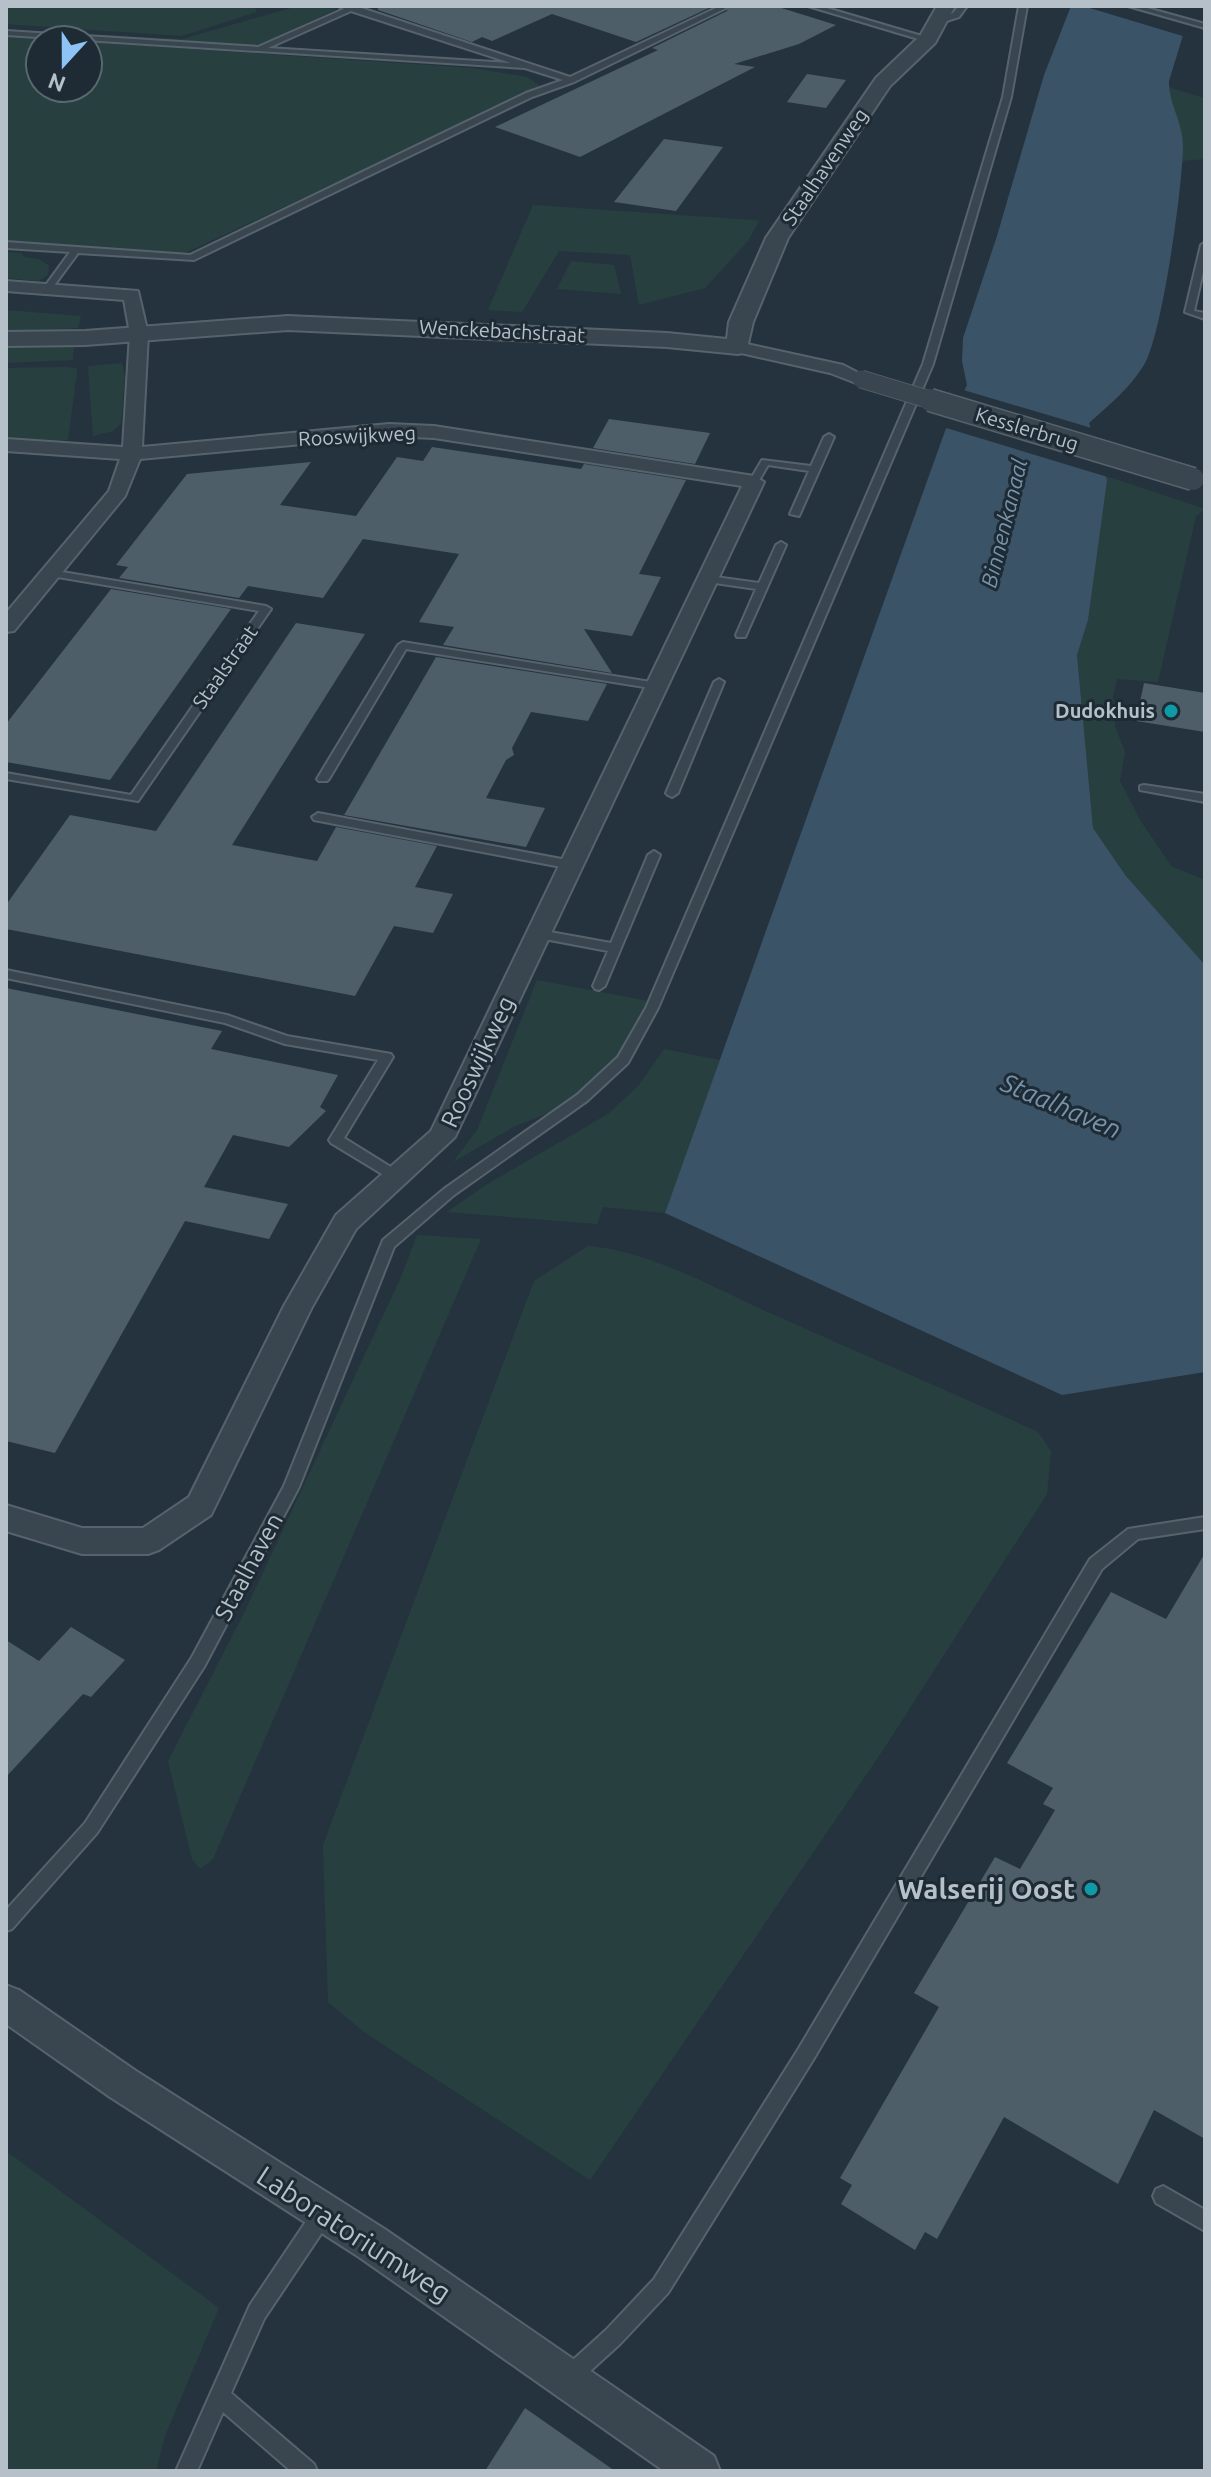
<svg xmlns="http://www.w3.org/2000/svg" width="1211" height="2477" font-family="Ubuntu,sans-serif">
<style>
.green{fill:#27403f}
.water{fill:#3b5367}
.pier{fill:#25333f}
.building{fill:#4e5e69}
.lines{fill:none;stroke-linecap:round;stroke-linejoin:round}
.service-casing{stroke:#57636c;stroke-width:4}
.minor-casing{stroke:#57636c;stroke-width:4}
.tertiary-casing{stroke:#57636c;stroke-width:4}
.service{fill:#39454f;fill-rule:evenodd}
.minor{fill:#39454f;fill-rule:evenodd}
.tertiary{fill:#39454f;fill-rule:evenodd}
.minor-bridge-far1-casing{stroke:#57636c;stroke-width:19;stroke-linecap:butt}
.minor-bridge-casing{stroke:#57636c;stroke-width:25;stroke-linecap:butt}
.minor-bridge-far1{stroke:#39454f;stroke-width:17}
.minor-bridge{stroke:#39454f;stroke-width:22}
.culture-dot{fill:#0f9aa8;stroke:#1e2a34;stroke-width:3}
.labels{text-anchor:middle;stroke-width:6;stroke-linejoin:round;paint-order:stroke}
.far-street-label{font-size:20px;fill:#b5c0c9;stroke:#1e2a34}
.far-poi-label{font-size:20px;font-weight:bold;fill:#b5c0c9;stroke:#1e2a34;text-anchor:end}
.far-water-label{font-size:22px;font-style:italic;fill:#7694ab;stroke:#1e2a34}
.street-label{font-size:24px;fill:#b5c0c9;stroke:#1e2a34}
.water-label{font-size:26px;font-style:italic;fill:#7694ab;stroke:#1e2a34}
.near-poi-label{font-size:28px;font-weight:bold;fill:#b5c0c9;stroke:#1e2a34;text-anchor:end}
.near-street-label{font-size:28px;fill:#b5c0c9;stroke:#1e2a34}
</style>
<rect width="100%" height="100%" fill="#25333f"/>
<path class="green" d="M6,6H254L257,12L182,36L6,24Z
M298,6L337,9L257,46L6,30L182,39Z
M6,36L60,40H40V88H88V42L473,68L527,77L542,87L187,252L172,254L6,242Z
M1168,87L1205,98V159L1182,161L1183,144Z
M533,205L753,220L759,221L748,241L705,288L639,305L630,255L559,251L522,312L488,310Z
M6,252L22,253L23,257L39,259L49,266L48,275L39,281L6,278Z
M571,261L614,265L621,294L557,289Z
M6,310L81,316L78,328L6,333Z
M6,346H74L73,360L6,363Z
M122,363L125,378L121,423L113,431L93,436L88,366Z
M66,367L76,368L77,372L68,440L41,443L6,441V368Z
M1106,476L1205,509L1196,516L1158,682L1117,679L1113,697L1115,726L1125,752L1120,781L1140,820L1171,866L1205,880V965L1126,876L1093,828L1077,655L1088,620Z
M537,980L648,1001L633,1037L602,1080L559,1109L515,1126L453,1162L477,1130Z
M664,1049L720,1060L665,1213L603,1207L597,1224L447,1212L486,1185L608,1114L639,1085Z
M417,1235L481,1239L213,1859L200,1869L192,1859L168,1761L245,1611L401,1277Z
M588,1246C650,1251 714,1288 770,1313C859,1353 949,1391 1038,1432L1051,1451L1047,1494L883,1750L590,2180L364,2032L328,2002L323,1845L534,1281Z
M6,2151L219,2308L165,2436L156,2471H6Z"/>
<path class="water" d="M1071,6H1192L1169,81C1168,102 1183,123 1183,146C1183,184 1162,336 1144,365C1130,388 1109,405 1089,423L1107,480L1088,620L1077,655L1093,828L1126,876L1205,965V1372L1062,1395L665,1213L945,431L967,385L962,361L963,338L997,236L1044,75Z"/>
<path class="pier" d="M1083,6H1196L1186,37Z
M960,389L1095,429L1111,478L943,427Z"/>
<path class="building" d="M378,6H710L711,7L636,42L552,14L492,41L482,37L472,42L378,10Z
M728,6H775L836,25L799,44L734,64L755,67L580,157L495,127L658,50L652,48L727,11Z
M807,74L846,80L826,108L787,102Z
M664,139L723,147L676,211L614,202Z
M609,419L710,433L695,464L593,448Z
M432,447L581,469L584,464L686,480L639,574L661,577L632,636L584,629L612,673L443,645L454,627L419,622L459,554L363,539L323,598L248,586L239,598L119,578L128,567L116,565L187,474L311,462L280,505L356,516L397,457L423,461Z
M111,589L231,609L110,780L6,762V724Z
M296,623L365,634L232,845L317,861L336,827L437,846L415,887L453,894L433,933L394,926L355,996L6,929V905L70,815L156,831Z
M436,657L607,684L588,721L531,712L512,748L514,755L506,760L486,798L545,808L526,847L344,815Z
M1144,683L1205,693V732L1136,721Z
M6,988L222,1031L211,1049L338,1075L320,1107L326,1111L289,1147L233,1135L204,1187L288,1204L269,1239L185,1221L55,1453L6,1441Z
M1205,1553V2139L1154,2110L1118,2184L1004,2117L937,2239L925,2232L915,2250L841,2204L852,2185L840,2178L939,2007L914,1993L995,1857L1020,1869L1055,1810L1043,1804L1053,1788L1007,1763L1111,1592L1166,1619Z
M71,1627L125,1660L91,1697L83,1694L6,1777V1640L39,1661Z
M525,2408L615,2471H485Z"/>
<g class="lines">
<g class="service-casing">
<path id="service" d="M338,6H355L570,77L716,8L713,6L726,8L574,82L532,97L194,260L78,253L50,291L47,292L43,289L70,252L6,248V242L190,255L526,93L563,80L525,68L6,35V31L258,47L344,9ZM351,11L511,63L268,48Z
M808,6H820L932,39L925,41Z
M959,6H967L959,17L934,25V21L953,13Z
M1019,6H1027L1011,97L933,364L658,1008L628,1063L587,1101L454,1195L394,1247L299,1487L204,1667L97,1833L12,1929L6,1931V1910L85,1823L192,1657L284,1486L383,1240L444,1189L577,1095L618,1057L646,1008L923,364L1003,97Z
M1128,6H1140L1205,24V28Z
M1205,242V263L1194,311L1205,313V319L1185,312L1201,245Z
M829,434L834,437L799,516L790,514L809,471L768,465L757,484L749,482L762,460L811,466L824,437Z
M781,542L786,545L746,635L745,637H737L736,635L756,589L708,582L703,579L708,576L759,583L776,545Z
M50,570L266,606L271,609L138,801L6,779V773L131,795L259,611L46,575V571Z
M403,642L657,683L663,686L657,689L406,649L329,779L327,781H319L317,779L398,645Z
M719,679L724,682L678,793L672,797L668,795L666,793L714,682Z
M1144,785L1205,794V802L1140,790V786Z
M318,813L572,861L578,865L572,869L314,820L312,817Z
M654,851L660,855L605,986L599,990L595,989L593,986L608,951L539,938L533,934L539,930L611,943L648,855Z
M6,970L227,1015L287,1036L391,1054L393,1057L344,1138L402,1174L404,1177L397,1182L392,1180L331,1143L329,1140L378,1060L285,1044L225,1023L6,978Z
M1205,1517V1529L1138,1539L1102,1569L813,2060L668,2293L620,2344L577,2383L570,2386L563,2383L560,2376L563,2369L606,2330L654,2279L799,2048L1090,1559L1128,1529Z
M1163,2186L1205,2210V2231L1156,2203L1153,2196L1156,2189Z
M322,2205L329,2208L332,2215L329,2222L264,2319L231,2393L314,2464L317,2471H291L223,2412L197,2471H176L250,2305L315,2208Z"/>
</g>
<g class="minor-casing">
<path id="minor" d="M6,281L138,291L148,334L142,447L389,424L434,426L754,476L764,482L455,1137L356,1229L312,1307L211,1515L159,1550L148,1554H82L6,1531V1505L82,1528H143L189,1497L284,1306L336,1215L431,1131L742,486L434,438L389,436L140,459L125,496L14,631L6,632V613L109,491L120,459L6,451V439L123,447L130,334L124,300L6,291Z
M738,342L843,365L870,379L861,385L830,373L732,351L729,347Z
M6,1985L19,1990L136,2071L386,2230L714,2456L720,2471H664L359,2257L110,2097L6,2024Z"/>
</g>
<g class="tertiary-casing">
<path id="tertiary" d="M937,6H955L935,43L890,86L788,238L753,322L746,352L738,354L667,347L288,330L85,345L6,346V332L85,331L288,316L667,333L727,339L729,322L766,238L876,78L920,36Z"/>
</g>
<use href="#service" class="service"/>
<use href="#minor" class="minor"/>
<use href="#tertiary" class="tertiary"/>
<g class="minor-bridge-far1-casing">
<path id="minor-bridge-far1" d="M861,379L937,402"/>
</g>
<g class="minor-bridge-casing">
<path id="minor-bridge" d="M930,400L1193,479"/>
</g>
<use href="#minor-bridge-far1" class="minor-bridge-far1"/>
<use href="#minor-bridge" class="minor-bridge"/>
</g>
<g class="culture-dot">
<circle cx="1171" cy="711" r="8"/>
<circle cx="1091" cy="1889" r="8"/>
</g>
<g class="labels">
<g class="far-street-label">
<text transform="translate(825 167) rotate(-56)" y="7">Staalhavenweg</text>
<text transform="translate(502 331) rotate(3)" y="7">Wenckebachstraat</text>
<text transform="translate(1027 429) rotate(17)" y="7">Kesslerbrug</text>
<text transform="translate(357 436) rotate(-3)" y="7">Rooswijkweg</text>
<text transform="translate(225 667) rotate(-55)" y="7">Staalstraat</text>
</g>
<g class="far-poi-label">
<text x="1155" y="718">Dudokhuis</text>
</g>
<g class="far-water-label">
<text transform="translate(1004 523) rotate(-76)" y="8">Binnenkanaal</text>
</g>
<g class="street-label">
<text transform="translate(478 1062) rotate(-65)" y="8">Rooswijkweg</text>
<text transform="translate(249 1567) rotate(-62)" y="8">Staalhaven</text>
</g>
<g class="water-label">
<text transform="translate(1061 1106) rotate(23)" y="9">Staalhaven</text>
</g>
<g class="near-poi-label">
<text x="1075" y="1899">Walserij Oost</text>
</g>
<g class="near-street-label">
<text transform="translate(354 2234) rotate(33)" y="10">Laboratoriumweg</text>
</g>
</g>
<rect width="1211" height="2477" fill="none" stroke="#b5c0c9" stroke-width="16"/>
<g transform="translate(64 64) rotate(201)"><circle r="38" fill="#1e2a34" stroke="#5a6670" stroke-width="2"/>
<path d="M0-6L14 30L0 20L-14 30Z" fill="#8ec3f6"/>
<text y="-12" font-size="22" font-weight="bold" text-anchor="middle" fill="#b5c0c9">N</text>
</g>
</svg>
